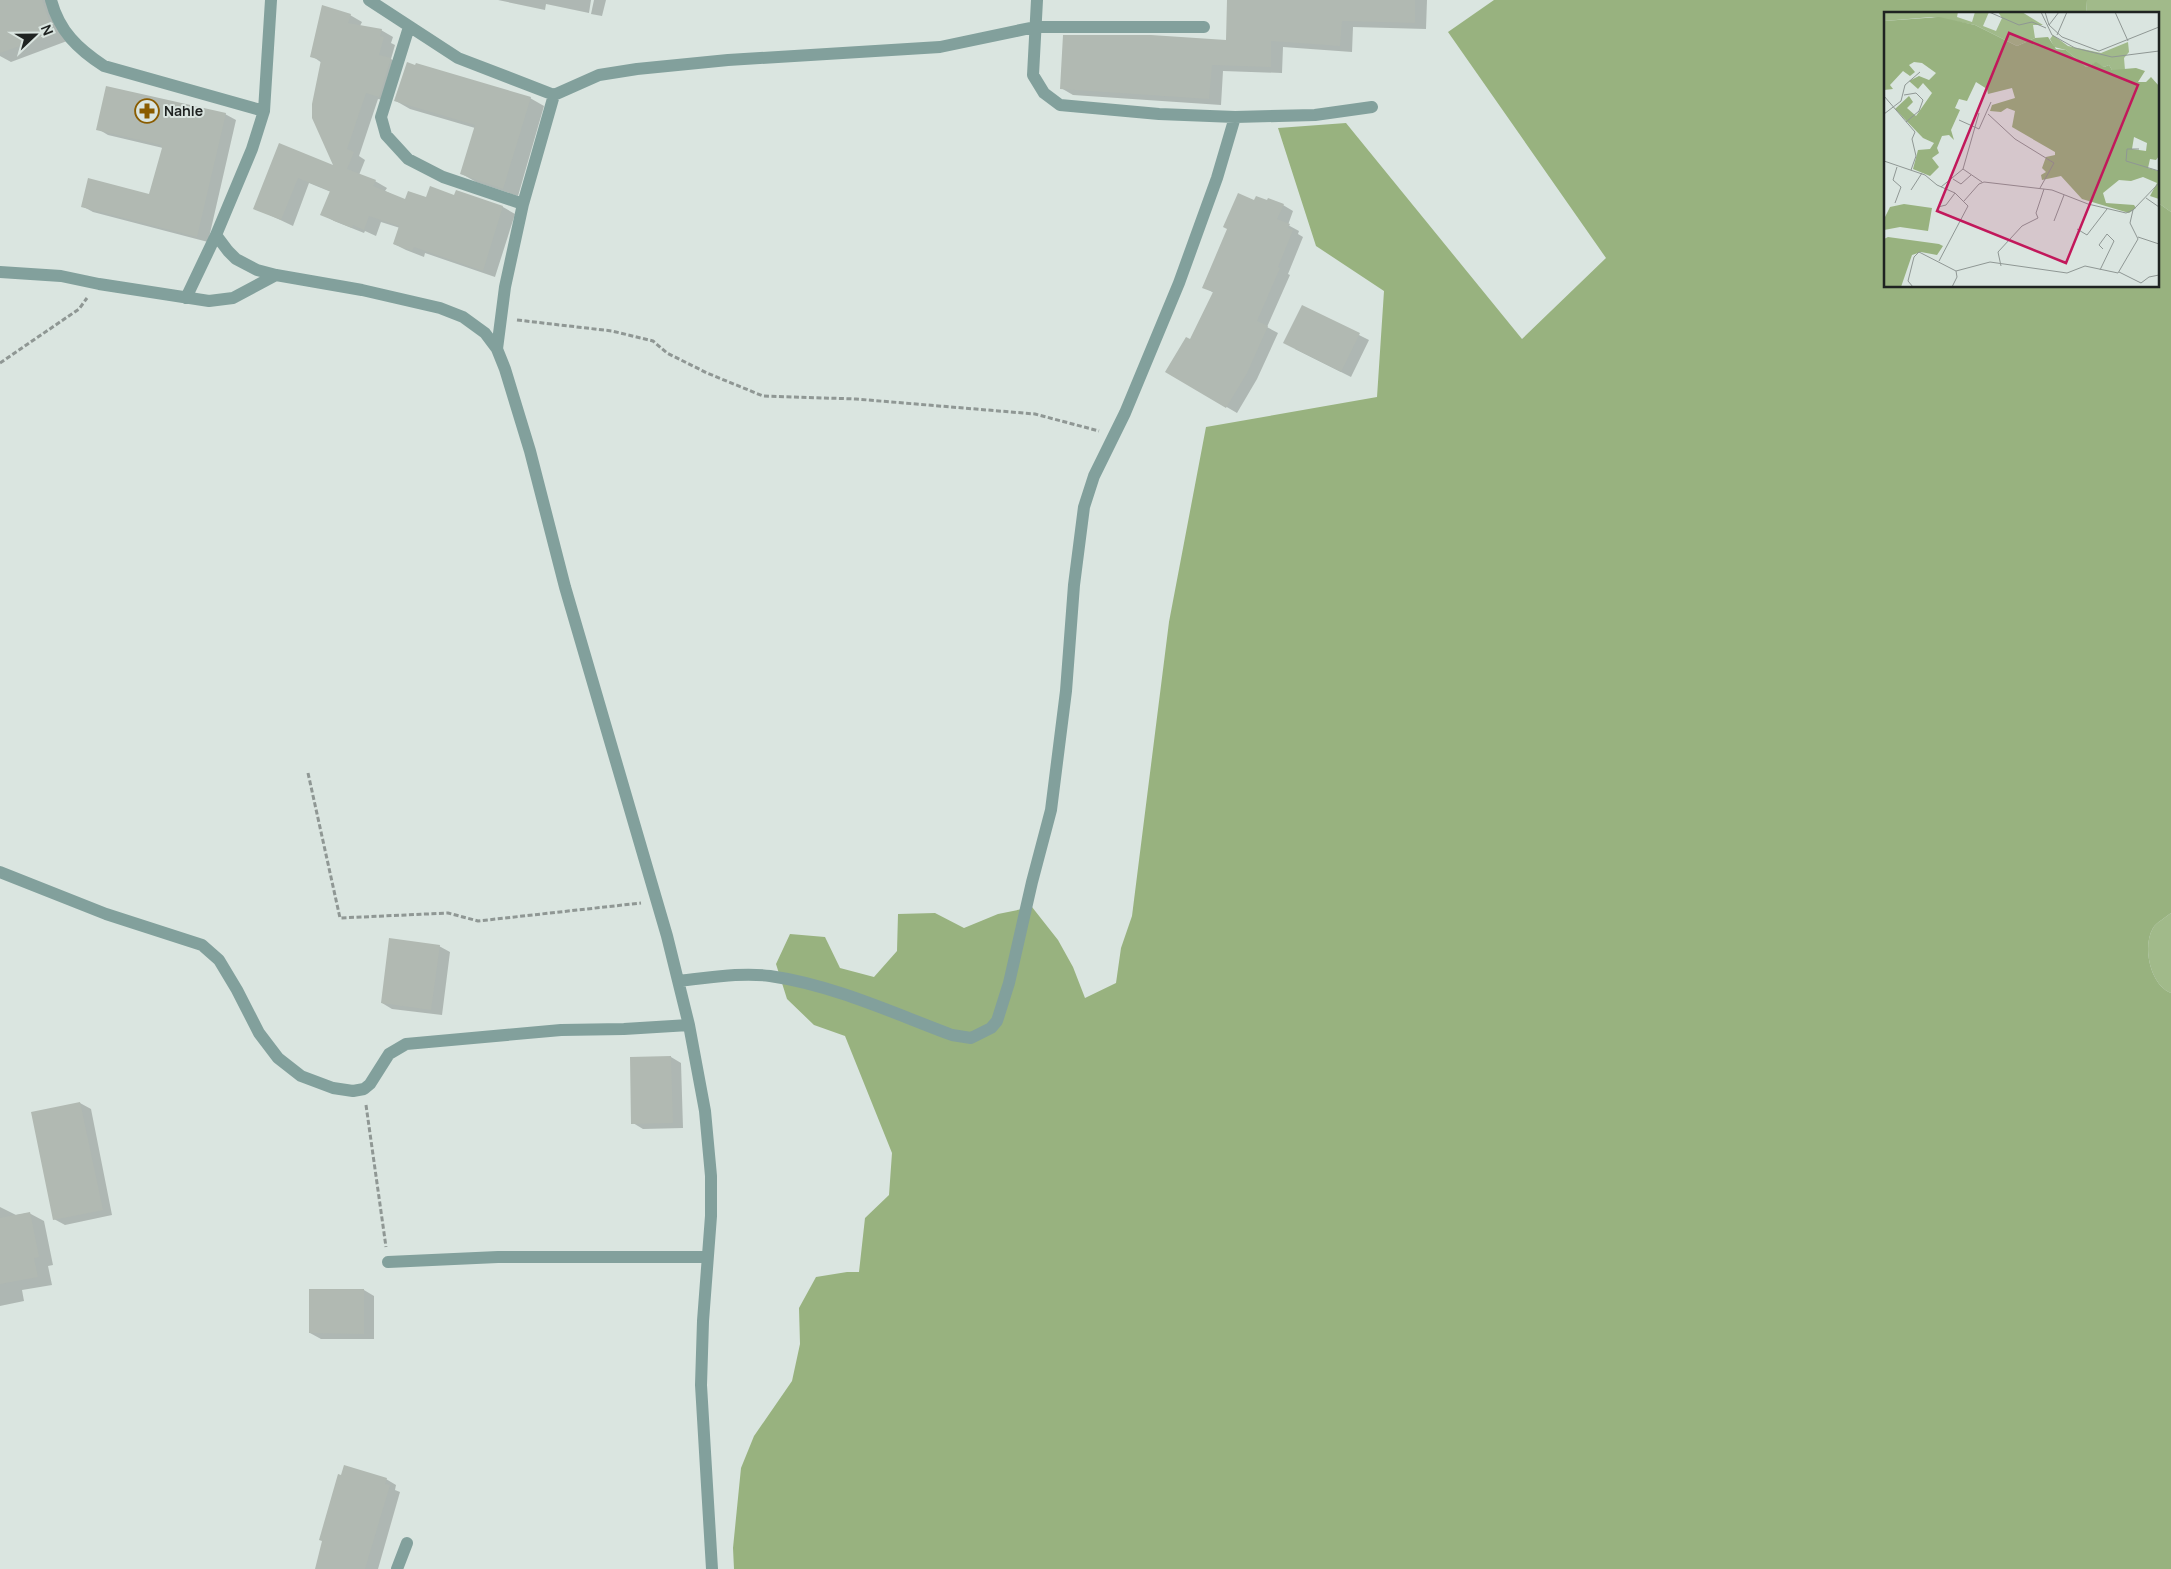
<svg xmlns="http://www.w3.org/2000/svg" width="2171" height="1569" font-family="Manrope,sans-serif">
<style>
.green{fill:#a1ba8a}
.forest{fill:#98b27f}
.shadow{fill:#0003}
.building{fill:#b1b9b2}
.lines{fill:none;stroke-linecap:round;stroke-linejoin:round}
.path{stroke:#8f9794;stroke-width:3;stroke-dasharray:5 2.5;stroke-linecap:butt}
.minor{stroke:#82a09c;stroke-width:12}
.labels{text-anchor:middle;stroke-width:4;stroke-linejoin:round;paint-order:stroke}
.poi-label{font-size:14px;font-weight:bold;fill:#1f2321;stroke:#dae5e0;text-anchor:start}
.inset-road{fill:none;stroke:#8f9794;stroke-width:1}
.view{fill:#c2185b;fill-opacity:0.15;stroke:#c2185b;stroke-width:2.5}
.inset-edge{fill:none;stroke:#1f2321;stroke-width:2.5}
</style>
<rect width="100%" height="100%" fill="#dae5e0"/>
<path class="green" d="M2087,0H2171V212L2157,202V14H2086Z
M2171,913V993C2150,985 2142,946 2153,928C2156,923 2166,917 2171,913Z"/>
<path class="forest" d="M1494,0H2087L2086,14H1885V286H2157V202L2171,212V913C2166,917 2156,923 2153,928C2142,946 2150,985 2171,993V1569H734L733,1548L741,1468L754,1436L792,1381L800,1344L799,1308L816,1277L847,1272H859L865,1218L889,1195L892,1153L845,1036L814,1025L787,999L776,964L790,934L825,937L840,968L874,977L897,951L898,914L935,913L964,928L998,914L1032,907L1058,940L1073,967L1085,998L1116,983L1121,948L1132,916L1169,622L1206,427L1377,397L1384,291L1316,246L1278,128L1346,123L1522,339L1606,258L1448,32Z"/>
<path class="shadow" d="M0,0H52L67,41L11,62L0,56Z
M498,0H591L589,13L546,4L545,10Z
M594,0H606L602,16L591,14Z
M1228,0H1427L1426,29L1353,27L1352,52L1283,47L1282,73L1223,71L1221,105L1073,95L1061,88L1228,42Z
M350,15L362,22L360,26L381,30L393,37L391,43L395,45L391,59L402,66L391,102L378,99L359,156L365,160L359,175L375,181L387,188L385,191L406,201L455,196L457,191L503,207L515,214L495,277L425,253L424,257L406,250L394,244L400,228L381,222L376,236L365,231L364,233L334,221L322,214L331,192L309,183L293,226L255,208L280,145L336,168L322,63L312,56Z
M530,98L544,106L518,196L476,182L462,174L475,128L410,109L396,101Z
M225,114L236,120L208,242L93,212L82,206L150,196L163,148L108,135L98,129Z
M1255,202L1283,205L1293,211L1288,225L1299,231L1298,234L1303,237L1288,274L1290,275L1267,327L1278,333L1257,379L1237,413L1167,372L1191,341L1214,293L1204,287Z
M1359,335L1369,340L1351,377L1295,349Z
M439,946L450,952L442,1015L392,1009L382,1003Z
M671,1057L681,1063L683,1128L643,1129L633,1123Z
M80,1103L91,1109L112,1215L65,1225L54,1219Z
M0,1207L16,1215L29,1213L44,1221L53,1265L48,1266L52,1285L22,1290L24,1301L0,1306Z
M364,1290L374,1296V1339H321L310,1333Z
M386,1479L396,1485L395,1490L400,1492L378,1569H316Z"/>
<path class="building" d="M0,0H42L54,34L0,53Z
M1227,0H1415V23L1342,21L1340,46L1271,41V67L1212,65L1209,99L1060,89L1063,35H1151L1226,40Z
M322,5L351,14L348,23L382,29L380,36L384,37L379,55L391,58L379,97L366,93L347,149L354,152L347,169L376,180L373,186L405,199L408,191L426,197L430,186L454,195L456,190L503,206L483,271L414,247L412,251L393,244L399,226L369,216L364,230L353,225L352,228L320,215L330,191L298,178L281,220L253,209L279,143L333,165L312,118V104L321,60L310,57Z
M407,62L415,65L416,63L531,97L503,189L460,174L475,125L394,101Z
M106,86L226,113L197,237L81,207L88,178L149,194L162,148L161,145L96,130Z
M1238,193L1254,200L1256,196L1267,200L1268,198L1284,204L1277,219L1290,224L1288,228L1293,230L1278,267L1280,268L1257,321L1268,326L1247,373L1226,408L1165,372L1186,337L1190,339L1213,292L1202,288L1227,229L1223,227Z
M1302,305L1360,333L1341,372L1283,343Z
M389,938L440,945L431,1010L381,1003Z
M671,1056L673,1123L631,1124L630,1057Z
M80,1102L103,1210L53,1220L31,1112Z
M30,1212L39,1257L34,1258L38,1277L0,1284V1218Z
M309,1289H364V1334L309,1333Z
M344,1465L387,1478L385,1484L390,1485L365,1569H315L322,1541L319,1540L338,1474L341,1475Z"/>
<g class="lines">
<path class="path" d="M517,320L612,331L653,341L667,353L707,373L763,396L856,399L1035,414L1099,431
M0,363L79,309L87,298
M308,773L340,918L448,913L478,921L641,903
M366,1105L386,1247"/>
<path class="minor" d="M51,0C59,31 78,49 104,66L264,111
M369,0L458,58L554,95L599,75L637,69L728,60L940,47L1035,27H1204
M1037,0L1033,75L1044,93L1060,105L1159,114L1235,117L1315,115L1372,107
M409,27L381,117L386,135L408,159L443,177L523,204
M216,235L228,251L236,259L257,270L276,275L362,290L440,308L463,317L485,333L497,349L505,369L530,451L565,587L667,936L689,1025L705,1111L711,1176V1216L703,1321L701,1385L712,1569
M0,272L61,276L99,284L209,301L233,298L276,275
M186,298L216,235L252,149L264,111L271,0
M497,349L505,287L523,204L554,95
M0,872L106,914L202,945L219,960L237,990L259,1033L278,1058L301,1076L333,1088L353,1091L364,1089L370,1084L389,1054L406,1044L561,1030L624,1029L689,1025
M678,981C709,978 740,972 770,976C833,985 893,1013 952,1035L971,1038L991,1028L997,1021L1009,983L1032,882L1051,810L1066,691L1074,585L1084,507L1094,476L1125,413L1179,283L1217,178L1235,117
M388,1262L498,1257H707
M397,1569L407,1543"/>
</g>
<defs>
<g id="pharmacy-ring" transform="scale(1.25)"><circle r="9.5" fill="#dae5e0" stroke="#8a5c00" stroke-width="1.5"/><path d="M-2-6h4v4h4v4h-4v4h-4v-4h-4v-4h4Z" fill="#8a5c00"/></g>
</defs>
<g fill-rule="evenodd">
<use href="#pharmacy-ring" x="147" y="111"/>
</g>
<g class="labels">
<g class="poi-label">
<text x="164" y="116">Nahle</text>
</g>
</g>
<g transform="translate(1884 12)">
<rect width="275" height="275" fill="#dae5e0"/>
<path d="M0,0H74L73,5L88,10L91,0H105L99,14L112,19L118,6L114,0H138L159,13H149L151,26L133,34L91,13L48,5L0,9ZM169,23L184,34L217,41L244,30L245,40L240,46L241,58H228L225,53L220,55L211,51L202,55L182,38L170,35L166,27Z" fill="#a1ba8a"/>
<path d="M55,5L91,13L133,34L151,26L164,25L172,37L182,38L202,55L212,50L220,55L225,53L228,58L252,56L261,59L254,70H262L267,65L275,74V144L272,148L266,147L264,156L275,159V187L266,184L273,171L259,165L247,169L235,168L219,181L222,191L250,193L252,196L245,201L198,187L177,164L158,168L157,163L162,160L158,156L162,145L171,143V140L128,115L131,99L123,96L117,100L106,99L108,93L131,86L128,76L104,82L103,77L92,70L83,89L75,87L71,96L76,98L67,118L70,128L65,123L58,124L53,136L55,141L48,146L55,155L46,164L29,157L34,138L46,137L50,131L39,126L11,97L25,84L29,90L23,96L32,104L48,81L39,71L34,77L25,69L35,64L45,68L52,61L38,51L30,50L25,53L31,60L26,64L19,59L6,73L9,77L0,78V9ZM250,125L263,131L262,139L248,137ZM20,192L48,196L44,219L16,215L0,218V207L6,195ZM4,225L55,232L59,234L53,243L37,240L28,243L17,275H0V227Z" fill="#98b27f" fill-rule="evenodd"/>
<path class="inset-road" d="M105,0L135,13L148,10L162,16M157,0L168,23L191,36L228,45L275,39M161,0L165,13L178,25L215,39L275,15M231,0L244,29M165,13L175,0M173,23L183,0M20,83L32,81L39,88L35,99L22,110M0,84L31,120L28,127L32,144L27,158M0,102L17,89L21,73L36,60M104,102L131,127L170,151L156,176M75,108L95,117L107,90M255,137H243L242,149L275,159M0,149L41,163L53,173L71,181L84,194M79,157L98,170M69,167L77,172L87,163M57,175L79,157L95,101M27,178L38,161M262,186L275,195M80,189L95,172L100,170L168,178L204,192L242,201L249,198L275,171M11,191L17,175L9,168L13,155M54,195L62,193L71,181M170,209L180,183M193,217L203,223L223,197M254,225L275,232M55,249L84,194M117,254L114,240L138,214L154,206L152,201L160,177M216,258L230,229L223,222L215,233L219,237M235,260L257,271L265,265L275,263M29,275L24,269L30,245L35,240L72,259L106,250L183,261L201,254L234,261L254,227L246,211L249,198M68,275L73,265L72,259"/>
<path class="view" d="M125,21L254,73L182,251L53,199Z"/>
<rect width="275" height="275" class="inset-edge"/>
</g>
<g transform="translate(35 35) rotate(68)" stroke="#dae5e0" stroke-width="4" paint-order="stroke">
<path d="M0-4L9 19L0 12L-9 19Z" fill="#1f2321"/>
<text y="-8" font-size="14" font-weight="bold" text-anchor="middle" fill="#1f2321">N</text>
</g>
</svg>
